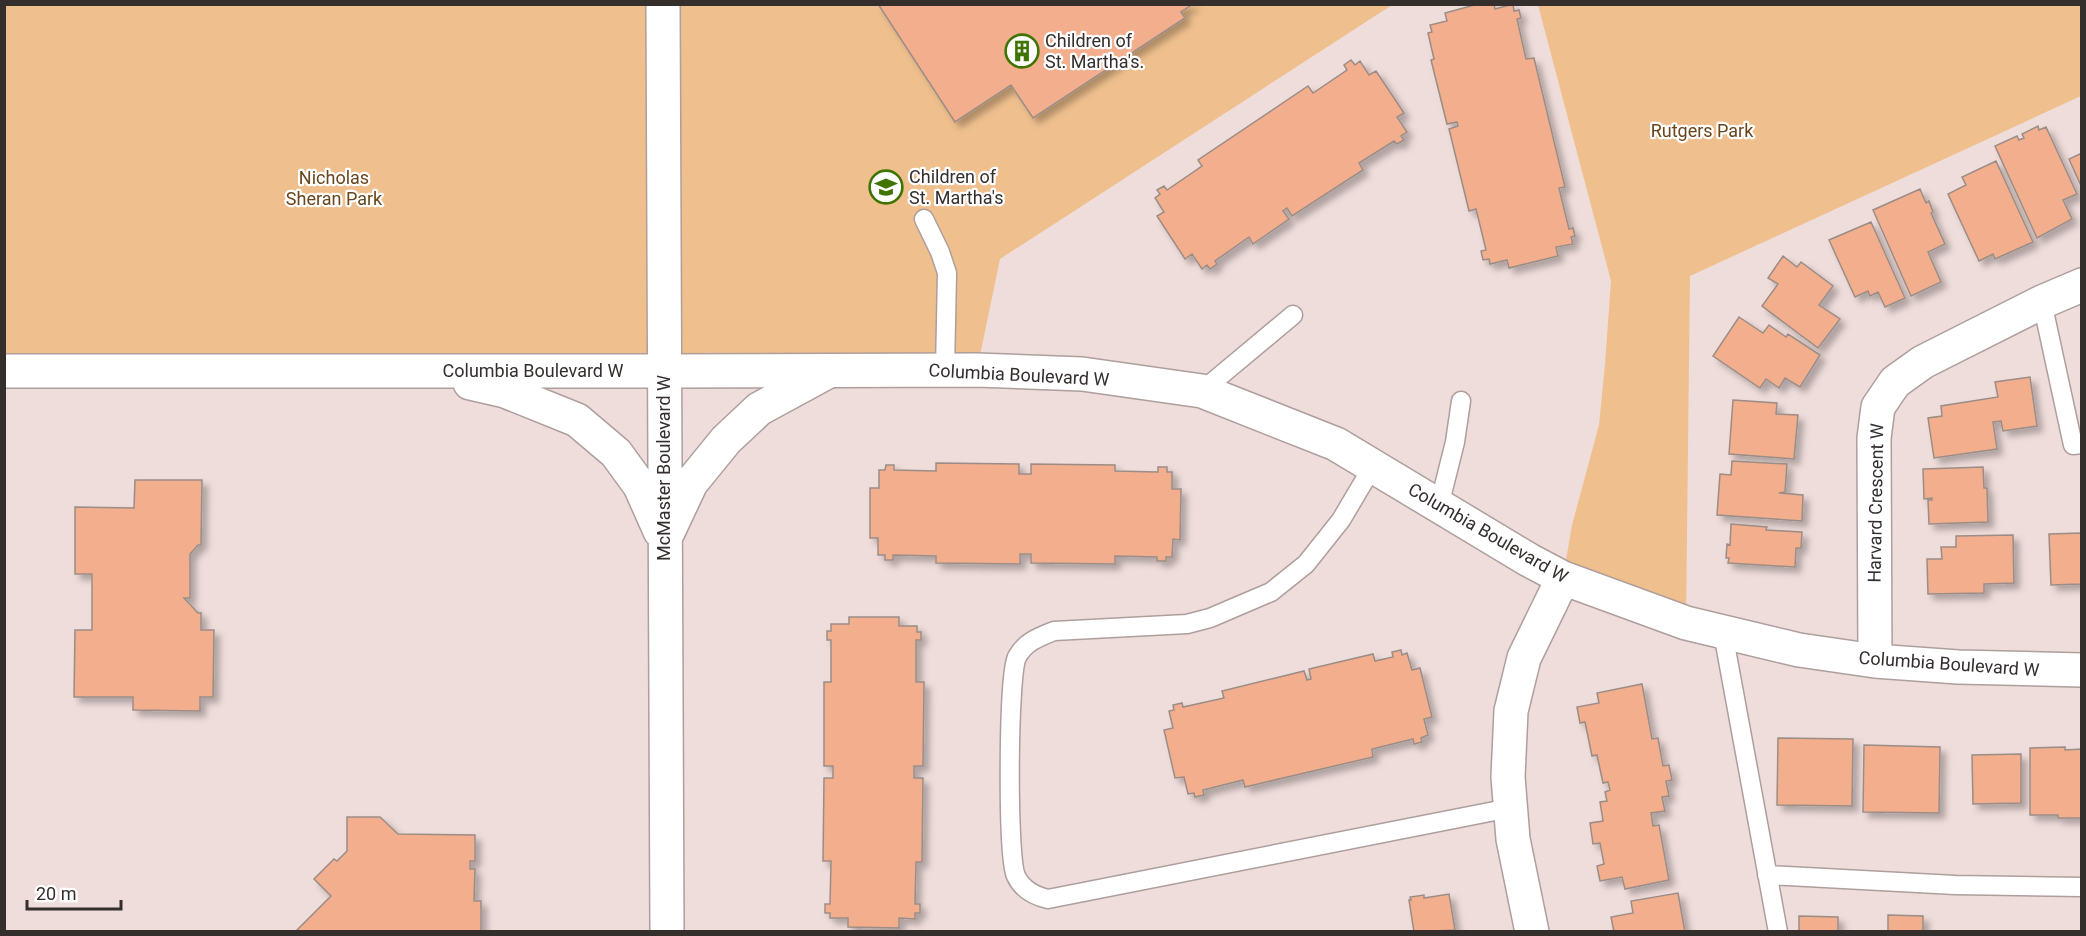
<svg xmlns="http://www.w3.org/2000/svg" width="2086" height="936" font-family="Roboto,sans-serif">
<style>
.green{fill:#efc08d}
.building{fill:#f2ae8d;stroke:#9b8d86;stroke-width:1.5;filter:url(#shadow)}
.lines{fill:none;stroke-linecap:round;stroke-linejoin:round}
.service-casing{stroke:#ae9e9c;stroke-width:21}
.minor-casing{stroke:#ae9e9c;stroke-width:36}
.tertiary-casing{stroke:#ae9e9c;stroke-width:36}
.service{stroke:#fff;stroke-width:18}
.minor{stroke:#fff;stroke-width:33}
.tertiary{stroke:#fff;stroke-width:33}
.labels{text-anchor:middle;stroke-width:4.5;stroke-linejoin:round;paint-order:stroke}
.poi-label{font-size:18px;fill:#342e2d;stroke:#fff;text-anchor:start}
.park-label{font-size:18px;fill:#68461c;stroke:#fff}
.street-label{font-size:18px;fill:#342e2d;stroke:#fff}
</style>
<defs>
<filter id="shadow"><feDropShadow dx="5.5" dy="5.5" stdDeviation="3" flood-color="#0004"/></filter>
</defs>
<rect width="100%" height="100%" fill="#efdddb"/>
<path class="green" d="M5,5H1392L1000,259L977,370L5,371Z
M1538,5H2081V96L1690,276L1686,623L1563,578L1572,525L1599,425L1605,364L1611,281Z"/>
<path class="building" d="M878,4H1193L1181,12L1185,18L1033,118L1011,85L955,122Z
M1478,4H1494L1495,9L1513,4L1514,11L1519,10L1521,18L1517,19L1526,59L1534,58L1565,187L1559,188L1569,229L1573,228L1575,236L1571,237L1573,244L1556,247L1558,256L1509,268L1507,260L1490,264L1489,259L1483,260L1481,251L1486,250L1476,209L1469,211L1449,129L1458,126L1457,122L1447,124L1431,60L1434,59L1428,33L1432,32L1430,25L1447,21L1445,13Z
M1351,60L1355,65L1360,61L1369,75L1376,71L1404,113L1397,117L1407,132L1401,136L1404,140L1397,144L1394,141L1359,163L1363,170L1292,216L1287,208L1283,211L1289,219L1253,244L1249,237L1215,261L1217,264L1210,269L1207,265L1202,269L1192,254L1185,259L1157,216L1164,212L1155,198L1160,194L1157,190L1164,186L1167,190L1202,166L1198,160L1308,86L1313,93L1347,70L1344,65Z
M2038,126L2039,130L2046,127L2077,194L2063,200L2072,219L2037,238L1995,146L2017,136L2019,140L2024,138L2022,134Z
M2082,153V188L2069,159Z
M1996,161L2033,242L1995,259L1993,254L1979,261L1948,194L1966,185L1962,177Z
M1920,189L1926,203L1929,201L1933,212L1931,213L1945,244L1928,252L1941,282L1911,296L1873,210Z
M1871,222L1905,298L1885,307L1878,292L1870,296L1868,291L1855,297L1829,240Z
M1783,256L1797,267L1801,262L1833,286L1819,305L1840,319L1818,348L1762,306L1778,284L1768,278Z
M1739,317L1763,333L1769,325L1786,337L1788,334L1820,355L1800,387L1785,378L1779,388L1766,379L1760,388L1713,356Z
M2030,377L2037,426L2003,431L2001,421L1993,422L1997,449L1934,458L1928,418L1942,416L1941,406L1998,397L1995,382Z
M1733,400L1777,403L1776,414L1798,415L1794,459L1729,454Z
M1732,461L1787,464L1785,492L1779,493L1803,495L1802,521L1717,515L1720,474L1731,475Z
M936,463L1019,464V474H1031V464L1115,465V471L1158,472V467H1167V472H1172V489H1181L1180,540L1173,539L1172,557H1166V561H1157V557L1115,556V564L1031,563V554H1020V564L936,563V556L893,555V560H885V555H878V538H870V488H879V470H885L886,465H894V470L936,471Z
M1983,467L1984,488H1987L1988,522L1929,524L1928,500H1932V498L1924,499L1923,469Z
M135,480H202L201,545H198L190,554V598H184L198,613H201V630H214L213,697H200V711L133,710V697H74L75,630H92V574H75V507L134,508Z
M1731,524L1767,527L1766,530L1802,532L1801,548H1796L1795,567L1728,563L1729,558H1726L1727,544L1730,545Z
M2082,533L2081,584L2051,585L2049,534Z
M2013,535L2014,583L1984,584V593L1928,594L1927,559H1942L1941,547H1956V536Z
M849,617H899V626H917V632H921V640H916V682H924L923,766H914V778H923L922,862H916L915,904H920V913H915V919L899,918V928L848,927V918H830V913H825V904H830L831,861H823L824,778H833V766H824V682H831V640H827V631H831V624H849Z
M1401,650L1402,655L1407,653L1412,670L1420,668L1432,717L1424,719L1428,735L1421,738L1422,742L1414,744L1413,739L1372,749L1373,757L1245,787L1243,780L1203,790L1204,795L1195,797L1194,793L1188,794L1184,777L1175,778L1164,730L1173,728L1169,711L1174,710L1173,705L1182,703L1183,707L1224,698L1222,691L1304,671L1307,680L1311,679L1309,669L1373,654L1375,661L1393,657L1392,652Z
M1642,684L1652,739L1658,738L1663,766L1669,765L1672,780L1666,781L1669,796L1662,797L1665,811L1651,813L1653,826L1659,825L1669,880L1625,889L1622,877L1600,881L1597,866L1604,864L1600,843L1593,844L1590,823L1603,821L1600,802L1607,801L1605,792L1610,790L1608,782L1603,783L1597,755L1592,756L1585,722L1580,723L1577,707L1599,703L1597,693Z
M1778,738L1853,739L1852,806L1777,805Z
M1864,745L1940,747L1939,813L1863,812Z
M2065,747V750L2082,749V818H2058V815H2030V748Z
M2021,754V803L1973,804L1972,755Z
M347,817H380L398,834L475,835V861H470V869H475L474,901H481V932H295L331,896L314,879L334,859L337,861L347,851Z
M1678,893L1685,932H1614L1611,917L1633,913L1631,901Z
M1449,894L1455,930L1414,932L1409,900H1411L1410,897L1424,895V898Z
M1888,915L1923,916V932H1888Z
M1799,916L1838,917V932H1799Z"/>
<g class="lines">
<g class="service-casing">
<path id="service" d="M924,219L940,252L947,273L945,370
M2042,302L2073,445L2082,444
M1202,391L1293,315
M1373,466L1341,520L1306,564L1271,592L1210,618L1187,624L1054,631C1039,637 1025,642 1017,657C1008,675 1007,857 1016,876C1022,889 1035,896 1048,899L1510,808
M1439,506L1455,442L1461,401
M1723,633L1778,932
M1767,875L1955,885L2082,887"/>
</g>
<g class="minor-casing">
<path id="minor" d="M663,371L977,370L1082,374L1202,391L1336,444L1529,560L1563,578L1686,623L1799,650L1875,661L1958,667L2082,670
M1875,661L1874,438L1878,407L1895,382L1923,362L2042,302L2082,285
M1532,932L1513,839L1508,777L1511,711L1524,658L1563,578"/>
</g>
<g class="tertiary-casing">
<path id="tertiary" d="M663,4L667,932
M4,371H663
M470,383L505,391L577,420L616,453L640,486L660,531
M668,532L691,483L726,440L759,409L829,371"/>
</g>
<use href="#service" class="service"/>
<use href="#minor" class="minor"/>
<use href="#tertiary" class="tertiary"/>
</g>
<defs>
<g id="building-ring" transform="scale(1.725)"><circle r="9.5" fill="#fff" stroke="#3f7400" stroke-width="1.5"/><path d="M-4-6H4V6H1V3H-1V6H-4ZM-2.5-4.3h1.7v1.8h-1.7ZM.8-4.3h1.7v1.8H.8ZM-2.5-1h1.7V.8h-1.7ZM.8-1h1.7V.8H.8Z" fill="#3f7400"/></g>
<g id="school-ring" transform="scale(1.725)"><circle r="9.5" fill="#fff" stroke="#3f7400" stroke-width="1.5"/><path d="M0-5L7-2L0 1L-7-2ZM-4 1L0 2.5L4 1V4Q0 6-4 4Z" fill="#3f7400"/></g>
</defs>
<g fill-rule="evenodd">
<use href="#building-ring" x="1022" y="51"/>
<use href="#school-ring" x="886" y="187"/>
</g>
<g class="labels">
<g class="poi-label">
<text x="1045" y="47">Children of<tspan x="1045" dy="21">St. Martha's.</tspan></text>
<text x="909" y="183">Children of<tspan x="909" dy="21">St. Martha's</tspan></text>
</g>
<g class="park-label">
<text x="1702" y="137">Rutgers Park</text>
<text x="334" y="184">Nicholas<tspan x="334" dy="21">Sheran Park</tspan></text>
</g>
<g class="street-label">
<text x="533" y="377">Columbia Boulevard W</text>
<text transform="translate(1019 375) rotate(3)" y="6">Columbia Boulevard W</text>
<text transform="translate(664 468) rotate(-90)" y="6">McMaster Boulevard W</text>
<text transform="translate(1876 503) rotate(-89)" y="6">Harvard Crescent W</text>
<text transform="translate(1488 533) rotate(30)" y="6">Columbia Boulevard W</text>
<text transform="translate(1949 664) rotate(4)" y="6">Columbia Boulevard W</text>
</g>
</g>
<rect width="2086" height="936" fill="none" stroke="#342e2d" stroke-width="12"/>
<path d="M27 900v9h94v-9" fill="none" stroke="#342e2d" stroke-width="3"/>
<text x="36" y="900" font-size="18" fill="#342e2d" stroke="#ffffff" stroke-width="4.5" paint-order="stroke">20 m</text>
</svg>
